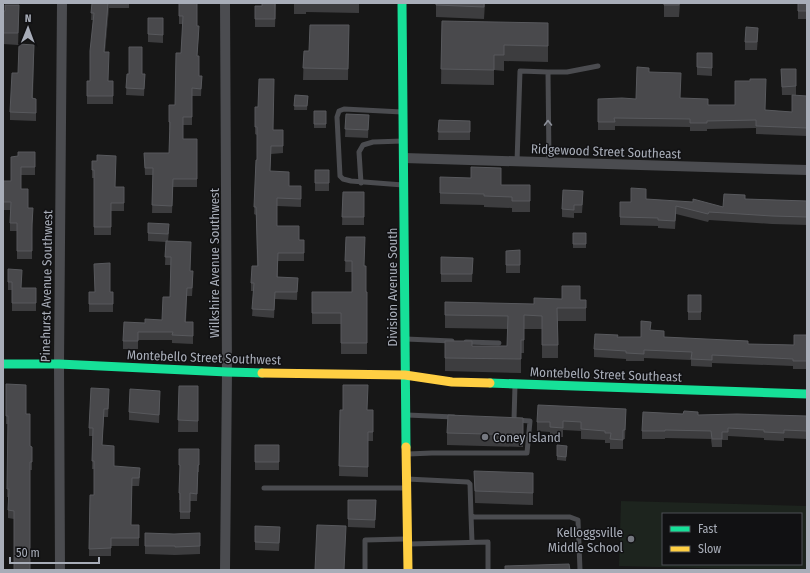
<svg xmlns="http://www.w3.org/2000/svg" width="810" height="573" font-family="'Fira Sans Condensed',sans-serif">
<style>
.grass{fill:#1d241e;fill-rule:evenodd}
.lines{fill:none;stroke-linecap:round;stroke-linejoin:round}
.lane{stroke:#4b4c50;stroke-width:5}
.street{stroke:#4b4c50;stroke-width:10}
.fast{stroke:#16e098;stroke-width:9}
.slow{stroke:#ffcf43;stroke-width:9}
.wall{fill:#3d3d3f}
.shaded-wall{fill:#29292a}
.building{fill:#49494c;stroke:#58595d}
.oneway{stroke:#8c9099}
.poi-dot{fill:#757880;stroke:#111113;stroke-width:1.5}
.labels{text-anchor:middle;stroke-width:3;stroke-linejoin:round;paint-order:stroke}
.street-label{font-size:13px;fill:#a8adb8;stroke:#111113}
.poi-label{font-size:13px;fill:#a8adb8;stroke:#111113;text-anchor:start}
</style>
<rect width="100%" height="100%" fill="#171717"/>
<path class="grass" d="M621,501L807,506V570H777L619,566ZM663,514H801V564H663Z"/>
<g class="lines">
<path class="lane" d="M548,72H567L598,66
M402,112L344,109L339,111L337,117L340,176L343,179L351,181L403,185
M517,162L520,71L548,72L549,162
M361,183L359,152L363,145L373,142L403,141
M406,339L452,341
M466,342L499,343
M407,415L454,417
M514,420L515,385
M408,454L432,453H527L530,421L516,420
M407,479L468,482L470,484L471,515L474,517H570L578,520L580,570
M264,488H406
M471,515L472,542
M409,544L488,542V570
M365,570V540L405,539"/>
<path class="street" d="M404,158L807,170
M60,570L59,364L62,3
M225,570L227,372L225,3"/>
<path class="fast" d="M402,3L406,447
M3,364H59L227,372L262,373
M490,383L807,394"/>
<path class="slow" d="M262,373L405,375L452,382L490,383
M406,447L408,570"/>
</g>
<path class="wall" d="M92,3H129V8H109L105,52L108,81H113V104H87V81H90L93,20H91Z
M179,3L197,26L199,33L197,56L199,76H202L201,96H192V125H183V139H197V187H173L172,213H152L153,175H145L144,153H169L170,130H169V105H175L181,53L183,24H179Z
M276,3L275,27H255V6H262Z
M294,3H359V13L306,12V14H294Z
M436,3H485L484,19L436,17Z
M664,3H680L679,17H664Z
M798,3H807V19H798Z
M3,11L19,17L18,45L3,44Z
M148,18H163V43L148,42Z
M442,21L548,39V62L504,61V71L494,70V85L441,84Z
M349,25L348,80H303L304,51H309Z
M758,36L757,50H745V42Z
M34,53L33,98L36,107V121L10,120V112L18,73Z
M697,53H712V76L697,75Z
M781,69H796V95H782Z
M649,72L680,98L708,105L765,110L792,112L807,96V136L756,134V128L707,129V131H690V127L615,126V130H598V99H636Z
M127,74H145L144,96L126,95Z
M295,95L308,96L307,110H294Z
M314,111H326V128H314Z
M346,114L369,115L368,138L345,137Z
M439,120L470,121V140H438Z
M255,127L273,130H283V153L271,154L270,171L289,186H301V207L277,206V226L299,240L304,248V261H278V277L298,278L297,300L275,299L274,318L252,316L254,291H251V283L257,266L256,215L254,214L256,160H257V135L255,134Z
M35,152V175H21V189L28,208L33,216L32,231V259H17V231H10V210H3V181H11L18,156Z
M92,161L115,187H124V211H111V235H94V178H92Z
M315,170H329V191H315Z
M440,177L501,185H530V212H512V208L484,207V205L440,204Z
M343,192H364V225H342Z
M583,199L582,213H574V218L562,217V209Z
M646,199L723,207L745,199L807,201V225L772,224L709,220L708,222L676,214L675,229L658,228V226L620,225V202H631Z
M169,232L168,241L190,271L193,280L192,296H187L186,322H193V344L172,343V340H138V349H123V341L145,323L162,320L170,297L171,265H165L166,242L148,241V233Z
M573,233H586V248H573Z
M346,237L365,266L366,292H367V354H341V324H312V292H352V272H345Z
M520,250V273H506V251Z
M441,257L473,258L472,282H441Z
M8,269L21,288H36V311H12V290H8Z
M89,292H113V312H89Z
M688,295H701V320H688Z
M580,300H586V321H558V358H542V329H524V353H521V373L445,371V341L472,346H507L508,329L445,328V302L534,304Z
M651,330L664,337L748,344L794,345L807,335V369H793V366L712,363V367L691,366V360L644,358V361H626V359L594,357V349L618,337H641Z
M6,384L26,414L30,446L32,447V470H30L14,519L8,518V497H7L8,424H6Z
M179,386H198V432H178Z
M109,397L108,417H104L102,445L114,466L140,476L139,486H132L131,525H139V546H111V556H89L90,495H94V469H92L93,436H89V428Z
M160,399L159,423L129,420V412Z
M626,409L625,439H623V449H610V443H605V440L581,439V431L563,430V437H550V432L537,431V422Z
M340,410H368L373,420V441H368V477L339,476Z
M698,415L807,416V439L784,438V441L764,440V438L728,436V440H722V447H712L711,439L665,438V439H642V431Z
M523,429V447L447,445V433Z
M255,445H279V470H255Z
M567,446L566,461L557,460V456Z
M179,449H199V472H198L197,501H190V519H180V500H179L180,472Z
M474,471L533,485V505L475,503Z
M348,500H376L375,528L348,527Z
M145,533L174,534L200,533V554L175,555L145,554Z
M280,535L279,551L255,550V542Z"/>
<path class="shaded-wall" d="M109,3V8L104,59V52Z
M19,5V17L18,45V33Z"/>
<path class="building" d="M92,3H108L104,52H109L108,81H113V96H87V81H90V51L94,13H91Z
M179,3H197V26H199L197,56H199V76H202L201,89L192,88V117H183V139H197V179H173L172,206L152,205L153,168H145L144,153H169L170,122H169V105H175L176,53H181L183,16H179Z
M262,3H275V19H255V6H262Z
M436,3H484V7L436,5Z
M664,3H679V5H664Z
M798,3H807V11H798Z
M5,5H19L18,33H3V11H5Z
M148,18H163V35L148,34Z
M442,21L548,23V46L504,45V55H494V70L441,69Z
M310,25H349L348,69L303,68L304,51H309Z
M746,27L758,28L757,42H745Z
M19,44L34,45L32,98L36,99V113L10,112L12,73H18Z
M129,47H142V74H145L144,89L126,88L127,74H129Z
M697,53H712V68L697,67Z
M637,67L649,68V72L681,73L680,98L708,99V105H735V81H750V79H766L765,110L792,112V95L807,96V128L756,126V120L707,121V123H690V119L614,118L615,122H598V99L622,98L636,99Z
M781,69H796V86L782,87Z
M259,79H274L273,130H283V146H271L270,171L289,172V186H301V199L277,198V226H299V240H304V253H278L277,277L298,278L297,292H275L274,310L252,309L254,283H251L252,266H258L256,207H254L256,160H257V127H255V107H258Z
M295,95L308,96L307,106H294Z
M314,111H326V124H314Z
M346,114L369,115L368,130L345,129Z
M439,120L470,121V132H438Z
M18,152H35V167H21V189H28V208H33L32,224V251H17V223H10L11,202H3V181H11V157L18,156Z
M97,155L116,156L115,187H124V203H111V227H94V170H92V161H97Z
M471,167L501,168V185H530V201H512V197L484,196V194L440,193V177L471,178Z
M315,170H329V183H315Z
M631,188L646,189V199L693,202V199L723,207L724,194L745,195V199L807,201V217L772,216L709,212L708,214L676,206L675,221L658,220V218L620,217V202H631Z
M563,190L583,191L582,205H574V210L562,209Z
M343,192H364V217H342Z
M148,223L169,224L168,234L148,233Z
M573,233H586V244H573Z
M346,237H365L364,266H366V292H367V343H341V313H312V292H352V261H345Z
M166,241L191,242L190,271H193L192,288H187L185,322H193V336L172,335L173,332H138V341H123L124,322L145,323V319L162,320L163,297H170L171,257H165Z
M520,250V265H506V251Z
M441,257L473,258L472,274H441Z
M110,263V292H113V304H89V292H95L94,264Z
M8,269L22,270L21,288H36V303H12V282H8Z
M562,286H580V300H586V308H557L558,345H542V316L524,315V340H521V359L445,358V341H472V346H507L508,316L445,315V302L534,304V298L562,299Z
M688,295H701V312H688Z
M641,321L651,322L650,330L664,331V337L748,341V344L794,345V335H807V361H793V359L712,355V360L691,359L692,352L644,350V354L626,353V351L594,349L595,334L618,335L617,337H641Z
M6,384L26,385V414H30V446L32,447V462H30V570H14V511L8,510L9,489H7L8,416H6Z
M343,385H368L367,410H373V432H368V467L339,466L340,410H343Z
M179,386H198V421L178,420Z
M91,388L109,389L108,409H104L102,445L114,446V466L140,468L139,478H132L131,525H139V538H111V548L89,549L90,495H94V461H92L93,428H89Z
M130,389L160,391L159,415L129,412Z
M538,405L626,409L625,430H623V440L610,439L611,433H605V431L581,429V422L563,421V428L550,427V422H537Z
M684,411L698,412V415L737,414L807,416V431L784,430V433L764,432V430L728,428V432H722V439H712L711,431L665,430V431H642L643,412L683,414Z
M448,415L523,418V435L447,433Z
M255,445H279V462H255Z
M557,445L567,446L566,457L557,456Z
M179,449H199V465H198L197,494L190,493V512H180V493H179L180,465H179Z
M474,471L533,473V493L475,491Z
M348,500H376L375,520L348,519Z
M317,525L346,526L344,570H315Z
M255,526L280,527L279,543L255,542Z
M145,533L174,534L200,533V546L175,547V546H145Z
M569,564L570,570H505V566Z"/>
<defs><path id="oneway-chevron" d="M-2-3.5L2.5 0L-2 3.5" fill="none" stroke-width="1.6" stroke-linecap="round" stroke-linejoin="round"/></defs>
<use class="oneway" href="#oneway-chevron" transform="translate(548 123) rotate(-91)"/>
<g class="poi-dot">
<circle cx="485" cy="437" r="4"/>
<circle cx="631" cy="539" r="4"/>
</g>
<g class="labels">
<g class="street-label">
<text transform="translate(606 151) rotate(2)" y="5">Ridgewood Street Southeast</text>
<text transform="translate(214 263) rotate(-90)" y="5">Wilkshire Avenue Southwest</text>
<text transform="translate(46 286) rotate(-89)" y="5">Pinehurst Avenue Southwest</text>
<text transform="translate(392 287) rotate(-90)" y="5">Division Avenue South</text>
<text transform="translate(204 357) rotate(2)" y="5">Montebello Street Southwest</text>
<text transform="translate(606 374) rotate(2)" y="5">Montebello Street Southeast</text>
</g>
<g class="poi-label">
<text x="493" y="442">Coney Island</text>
<text x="623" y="537" text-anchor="end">Kelloggsville<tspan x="623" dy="15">Middle School</tspan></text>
</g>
</g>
<rect width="810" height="573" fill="none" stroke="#a8adb8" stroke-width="8"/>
<rect x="662" y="513" width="140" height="52" fill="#111113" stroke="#4d4f55"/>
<rect x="670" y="526" width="20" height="6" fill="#16e098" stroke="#4d4f55"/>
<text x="698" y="533" font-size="12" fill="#a8adb8">Fast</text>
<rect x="670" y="546" width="20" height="6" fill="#ffcf43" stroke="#4d4f55"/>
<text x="698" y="553" font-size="12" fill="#a8adb8">Slow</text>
<g transform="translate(28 28) rotate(1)" stroke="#111113" stroke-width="3" paint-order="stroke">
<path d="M0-3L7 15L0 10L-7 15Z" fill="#a8adb8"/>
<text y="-6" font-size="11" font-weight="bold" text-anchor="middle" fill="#a8adb8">N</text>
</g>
<path d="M10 557v6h89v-6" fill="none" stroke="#a8adb8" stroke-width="2"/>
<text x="16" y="557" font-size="12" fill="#a8adb8" stroke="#111113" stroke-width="3" paint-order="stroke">50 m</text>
</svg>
